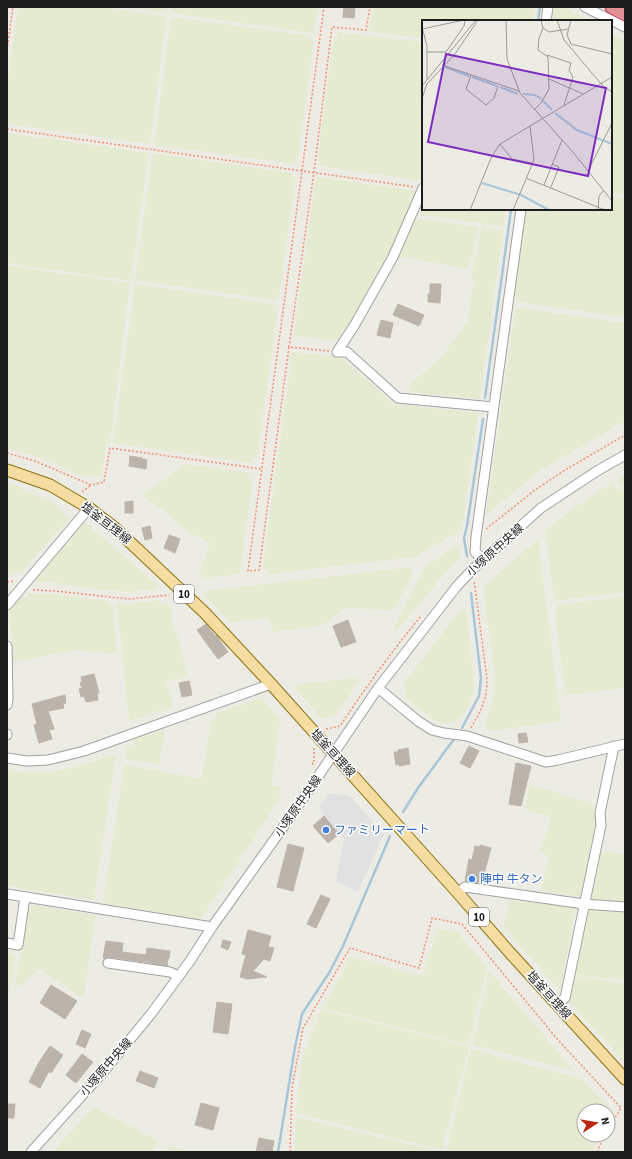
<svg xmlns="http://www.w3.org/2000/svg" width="632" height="1159" font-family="'Source Sans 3','Noto Sans JP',sans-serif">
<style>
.farmland{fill:#e5ebd0}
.parking{fill:#e1e1e1}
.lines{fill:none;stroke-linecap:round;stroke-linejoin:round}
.stream{stroke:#a8c6d8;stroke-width:2.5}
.building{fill:#bab4ad;stroke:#beb4a7}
.minor-casing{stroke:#a1a1a1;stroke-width:11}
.major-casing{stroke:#8a720c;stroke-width:13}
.highway-casing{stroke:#ca3251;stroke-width:15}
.path{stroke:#ee9274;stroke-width:1.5;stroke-dasharray:2 2;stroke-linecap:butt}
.minor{stroke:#fff;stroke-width:9}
.major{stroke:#f4dca2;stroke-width:11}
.highway{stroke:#df9195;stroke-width:13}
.shop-dot{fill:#3f7fe0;stroke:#fff;stroke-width:1.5}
.labels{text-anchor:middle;stroke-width:3;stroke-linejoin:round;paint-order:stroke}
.shield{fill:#fff;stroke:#616161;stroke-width:1}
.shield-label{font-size:11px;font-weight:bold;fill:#1d1d1d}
.street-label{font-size:12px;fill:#1d1d1d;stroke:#fff}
.shop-label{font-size:12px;fill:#366cbe;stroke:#fff;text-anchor:start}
.inset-river{fill:none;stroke:#a8c6d8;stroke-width:2}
.inset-road{fill:none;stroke:#9a9994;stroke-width:1}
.view{fill:#7b2cbf;fill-opacity:0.15;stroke:#7b2cbf;stroke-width:2}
.inset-edge{fill:none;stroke:#1d1d1d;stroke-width:2}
</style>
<rect width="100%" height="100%" fill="#edece4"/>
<path class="farmland" d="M18,7H101L167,16L150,144L7,124V87Z
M125,7H168L167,13Z
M173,7H318L315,30H313V33L172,13Z
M373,7H535L533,21H423V38L372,32V29L370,28Z
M558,7H563L589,21H553L554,10Z
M171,17L312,36L311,41H314L298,158H296L295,164L154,145Z
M338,32L423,42V181L319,166L320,161H317L334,37H337Z
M611,33L625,41V194L611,192Z
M7,133L149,153L131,281L7,263Z
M153,153L293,173V177L296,178L279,297H277L276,300L135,280Z
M317,177L415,191L399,232L383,264L348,326L336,341L294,336L315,182H316Z
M611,197L625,199V317L518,302L519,298H514L526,209H611Z
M423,202V209H506L503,226L421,215L422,211H419Z
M415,219L479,227L468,269L397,256Z
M482,227L503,230L480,399L411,392L408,386L441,358L467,322L474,281L471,276Z
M7,266L130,283L110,443L106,444L102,476L84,477L41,458L7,448Z
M135,284L276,304L275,307L278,308L257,458H253L252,463L113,443Z
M518,308L625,323V421L541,470L486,515L515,311Z
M292,352L340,357L394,404L478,413L462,530L414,557L271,574L263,568Z
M184,464L250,473L249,478L253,479L240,574L203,578L202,576L199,575L210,543L185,530L165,511L143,496V492L156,486Z
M625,474V486L619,487V478Z
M614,481L615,490L625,488V592L554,601L545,531L567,513Z
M7,482L54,503L69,519L22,571L14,572V574L7,575Z
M83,521L159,586L157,589L129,592L105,590L56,583L36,582L35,578Z
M538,539L561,721L492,731L484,726L495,692V679L483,587Z
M459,544L460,557L439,580L395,633L394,627L425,567Z
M412,567L413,573L394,610L346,608L321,626L272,632L270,618L230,622L204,596L205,591Z
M28,593L52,594L107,601V604L113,605L117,654L76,650L13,662L10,610L12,605L20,597H28Z
M625,596V688L565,695L555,613L558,605Z
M158,600L159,603L164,602L165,604H170L174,628L179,642L187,675L166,681L173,706L130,721L128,713L117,603L130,604Z
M463,607L466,610L474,682L473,694L467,708L460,719L452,723H442L434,720L406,698L404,683Z
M356,678L359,681L335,716L321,718L294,687L297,684Z
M262,698L280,719L272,786L280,787L279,800L198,923L107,908V903L103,902L124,765L202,779L211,719L215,720L216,713Z
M165,730L159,764L125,759L127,746L133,747L134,740Z
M113,754L116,755L94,900L7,886V770L18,772L39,773L58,771L84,765Z
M530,784L594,805L596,823L581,897L541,891L549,856L540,852L551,817L525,809Z
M601,851L625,854V902L589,900Z
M511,900L576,907L560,990L503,927Z
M31,905L96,915L84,994L79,996L39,969L20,986L15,984L27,908L30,909Z
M588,909L625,912V980L574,975Z
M437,928L457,932L487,967L468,1045L323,1008L350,957L423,976Z
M7,950L11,951V954H16L10,992L7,996Z
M489,971L574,1071L473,1045Z
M573,976L625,984V1062L568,1001Z
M321,1010L469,1047L442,1150L296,1113L302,1058Z
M471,1049L581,1079L610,1107L608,1113V1111H584V1135H599L593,1152H446Z
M95,1108L157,1140L153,1152H53L86,1115Z
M296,1117L441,1152H295Z
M169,1145L189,1152H166Z"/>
<path class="parking" d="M329,793L350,796L384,834L358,892L336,881L344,839L318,808Z"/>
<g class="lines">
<path class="stream" d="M538,21L540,7
M485,398L511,210
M467,556L464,538L467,526L483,419
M462,728L479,696L481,678L471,593
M403,812L418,788L454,739
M278,1152L295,1047L302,1014L329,973L343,946L390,836"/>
</g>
<path class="building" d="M344,7H355L354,18L343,17Z
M430,284H441L440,303L428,302V294H430Z
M398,304L424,315L419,326L393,315Z
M381,320L393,323L390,338L377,335Z
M130,456L142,458V459L147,460L146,469L129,466Z
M133,501V513H125V502Z
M150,526L152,538L145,540L142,528Z
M169,535L180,539L175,553L164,548Z
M348,620L356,642L341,647L333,626Z
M206,624L215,636L216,635L228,652L218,659L197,630Z
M94,674L99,693H97L98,700L86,702L84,696L81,697L79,689L82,688L80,683L82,682L81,677Z
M189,681L192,695L182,697L179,683Z
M65,695L66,703L63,704L64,708L48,711L54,729L49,730L52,739L39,743L34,725L37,724L32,704Z
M526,733L528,742L519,743L518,734Z
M469,746L479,751L470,768L460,763Z
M408,748L410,764L399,766V764L396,765L394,752H398V750Z
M516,763L531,766L521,806L509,804Z
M324,816L339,834L328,843L313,826Z
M288,844L304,848L293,891L277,887Z
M480,845L491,848L483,878L480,877L479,883L465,881L469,859L472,860L475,846L480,847Z
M321,895L330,899L316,928L307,924Z
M248,930L271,936L268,947L274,948L270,961L264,959L253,971L267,977L247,979L240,977L246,955L242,954Z
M223,940L231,942L228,950L221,947Z
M106,941L123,943L122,952L146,955L147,948L170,951L169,959H168L167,966L145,962L109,957L103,958Z
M51,985L77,1001L65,1019L40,1003Z
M217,1002L232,1004L228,1034L213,1032Z
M82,1030L91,1034L85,1048L76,1044Z
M50,1046L63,1055L51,1073L49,1071L40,1088L29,1082L39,1062Z
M82,1054L93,1062L76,1083L66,1075Z
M140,1071L158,1078L154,1088L136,1081Z
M201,1103L219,1108L213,1130L195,1125Z
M7,1104H15L14,1118H7Z
M259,1138L274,1141L272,1152H256Z"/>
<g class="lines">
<g class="minor-casing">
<path id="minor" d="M585,7L625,27
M546,21L548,7
M337,352L354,326L393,257L423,188
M337,352H347L398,398L493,407
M483,559L475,552L476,537L521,209
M7,605L89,508
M7,646L8,698L7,705
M378,688L418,721L432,730L444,733L467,736L546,762L558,760L625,744
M7,734V735
M7,758L27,761L48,760L84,751L271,684
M458,893L465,887L584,904L625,907
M7,894L212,927
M7,943L18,945L25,897
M108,963L170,972L179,976
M557,1004L565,998L601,825L600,813L614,746
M31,1152L105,1070L151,1014L190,961L212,927L294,812L378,688L457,586L473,569L541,508L597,471L625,455"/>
</g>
<g class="major-casing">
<path id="major" d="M7,470L50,485L89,508L116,529L205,613L271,684L458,893L511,954L625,1079"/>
</g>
<g class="highway-casing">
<path id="highway" d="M612,7L625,14"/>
</g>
<path class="path" d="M7,50L13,7
M7,129L415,187
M289,347L259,570L248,571L324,7
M329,351L289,347L314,172L332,27L366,30L370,7
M7,453L35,461L91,485L104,482L110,448L262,469
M82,492L91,485
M486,529L535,490L565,470L625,435
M7,582L15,581
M33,590L55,591L129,599L169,595
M471,728C481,710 487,701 487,679L474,580
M326,729L340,726C366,687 392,651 422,615
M314,748V761L312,763L315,766
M290,1152L292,1088L303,1028L350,948L419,968L432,918L462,924L558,1040L621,1108L608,1129
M597,1152L605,1135"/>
<use href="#minor" class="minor"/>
<use href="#major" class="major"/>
<use href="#highway" class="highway"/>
</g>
<g class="shop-dot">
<circle cx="326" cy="830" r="4"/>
<circle cx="472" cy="879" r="4"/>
</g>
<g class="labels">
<g class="shield">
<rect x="174" y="585" width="20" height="18" rx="3"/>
<rect x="469" y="908" width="20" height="18" rx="3"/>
</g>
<g class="shield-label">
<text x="184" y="598">10</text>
<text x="479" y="921">10</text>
</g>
<g class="street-label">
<text transform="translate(106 523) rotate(38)" y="4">塩釜亘理線</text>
<text transform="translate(495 550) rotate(-42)" y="4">小塚原中央線</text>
<text transform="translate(333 753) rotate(48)" y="4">塩釜亘理線</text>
<text transform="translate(298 806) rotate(-55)" y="4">小塚原中央線</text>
<text transform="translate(549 995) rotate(48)" y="4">塩釜亘理線</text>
<text transform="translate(106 1067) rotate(-49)" y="4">小塚原中央線</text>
</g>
<g class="shop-label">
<text x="334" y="834">ファミリーマート</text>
<text x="480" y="883">陣中 牛タン</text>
</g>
</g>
<g transform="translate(422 20)">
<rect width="190" height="190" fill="#edece4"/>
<path class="inset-river" d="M23,47L47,56M50,57L75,66M78,67L96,74M101,74L113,75L120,79M121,81L130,90M133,93L155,110L190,124M60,163L99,175L127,190"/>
<path class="inset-road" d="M84,0L85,39L98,73L150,131L190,181M119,0L121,8L127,12L146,9M135,0L142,20L180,65L190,72M149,0L145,15L149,24L190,34M190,1V16M0,7L5,26V59M0,9L42,0M5,32H24L42,6L43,0M125,35L149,43L147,50L151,57L142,85M20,45L97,71M49,55L44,69L64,85L72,78L76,66M127,59L161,74M5,64L33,34L56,0M0,66L54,0M0,79L5,63M112,90L119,83L127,69L126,37L116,30L117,18L121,8M78,124L90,139L110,143M166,151L190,103M104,158L183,190M122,165L140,120M129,167L137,147L130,144M48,190L69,138L78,124L190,57M91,190L112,140L108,106M176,190L177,176L181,171"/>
<path class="view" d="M24,34L184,68L166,156L6,122Z"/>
<rect width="190" height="190" class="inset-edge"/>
</g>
<rect width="632" height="1159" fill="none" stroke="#1d1d1d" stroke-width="16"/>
<g transform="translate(596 1123) rotate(78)"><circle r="19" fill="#ffffff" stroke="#a5a5a5"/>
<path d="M0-3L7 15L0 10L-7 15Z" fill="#ba2810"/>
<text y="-6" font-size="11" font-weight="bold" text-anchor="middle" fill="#1d1d1d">N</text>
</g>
</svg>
